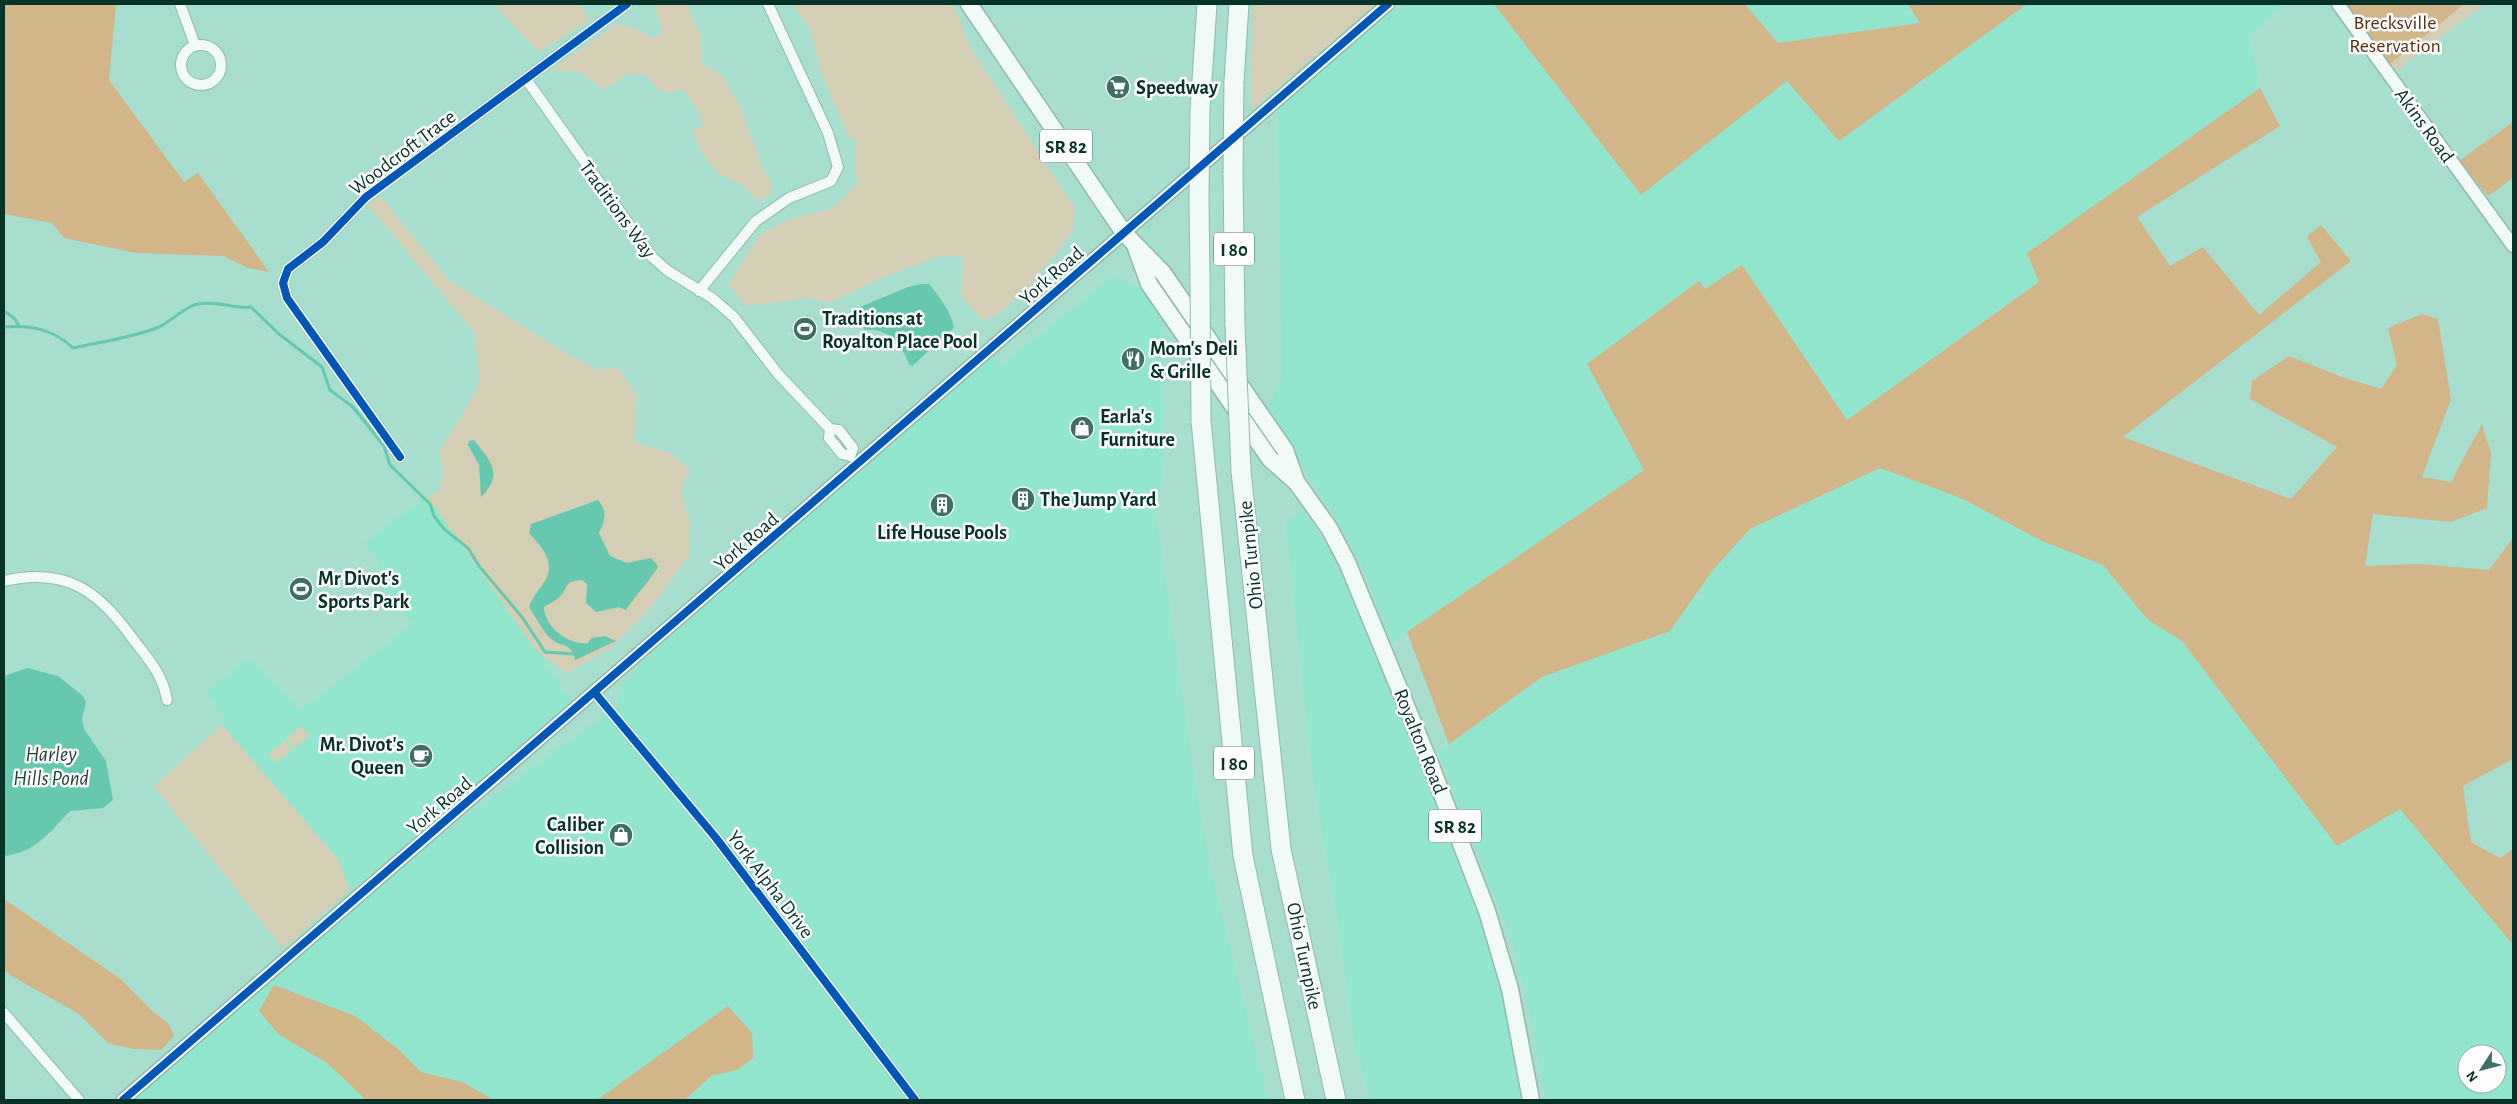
<svg xmlns="http://www.w3.org/2000/svg" width="2517" height="1104" font-family="'Alegreya Sans',sans-serif">
<style>
.built{fill:#91e6cd;fill-rule:evenodd}
.green{fill:#d4ceb5}
.forest{fill:#d3b58a}
.water{fill:#66c8ae}
.lines{fill:none;stroke-linecap:round;stroke-linejoin:round}
.stream{stroke:#66c8ae;stroke-width:3}
.minor-casing{stroke:#8fbaae;stroke-width:12}
.tertiary-casing{stroke:#8fbaae;stroke-width:15}
.primary-casing{stroke:#8fbaae;stroke-width:19}
.motorway-casing{stroke:#8fbaae;stroke-width:21}
.minor{stroke:#f2faf8;stroke-width:10}
.tertiary{stroke:#f2faf8;stroke-width:12}
.primary{stroke:#f2faf8;stroke-width:16}
.motorway{stroke:#f2faf8;stroke-width:19}
.motorway-bridge-casing{stroke:#8fbaae;stroke-width:21;stroke-linecap:butt}
.motorway-bridge{stroke:#f2faf8;stroke-width:19}
.cycleway-casing{stroke:#fefefe;stroke-width:11}
.cycleway{stroke:#0057b8;stroke-width:8}
.labels{text-anchor:middle;stroke-width:5;stroke-linejoin:round;paint-order:stroke}
.shield{fill:#fefefe;stroke:#506f68;stroke-width:1}
.shield-label{font-size:19px;font-weight:bold;fill:#063228}
.park-label{font-size:20px;fill:#572f14;stroke:#fefefe}
.poi-label{font-size:20px;font-weight:bold;fill:#063228;stroke:#fefefe;text-anchor:start}
.street-label{font-size:20px;fill:#063228;stroke:#fefefe}
.water-label{font-size:21px;font-style:italic;fill:#243d35;stroke:#fefefe}
</style>
<rect width="100%" height="100%" fill="#a8dece"/>
<path class="built" d="M1402,4H1494L1641,195L1787,81L1839,141L2027,4H2284L2249,36L2260,88L2027,253L2039,281L1847,420L1742,265L1704,289L1699,281L1587,364L1644,470L1392,643L1361,563L1323,497L1266,412L1282,379L1278,106Z
M1745,4H1908L1921,23L1778,43Z
M1113,276L1143,290L1164,321V458L1156,514L1196,790L1214,883L1269,1100H133L423,848L617,706L622,685L651,653L862,468L993,357L1000,366Z
M1880,468L1961,498L2042,541L2103,565L2148,620L2182,641L2337,846L2400,809L2513,945V1100H1546L1526,992L1508,929L1438,752L1542,677L1670,631L1713,570L1750,529ZM2467,1054H2497V1084H2467Z
M427,496L572,701L406,846L350,890L338,859L222,725L227,721L206,692L250,658L300,711L413,624L375,576L380,561L364,543Z
M1303,511L1333,556L1481,911L1500,968L1526,1100H1371L1356,1050L1338,921L1313,777L1286,522Z"/>
<path class="green" d="M494,4H581L590,20L538,52Z
M654,4H686L701,35L702,63L722,75L740,106L762,167L772,185V194L757,201L741,184L719,174L710,164L701,151L692,129L704,127L698,111L684,90L665,93L656,87L647,75L628,74L608,87L600,88L581,72L551,70L617,24L634,28L652,38L663,32Z
M793,4H953L970,47L1075,208L1072,233L1031,284L997,316L982,320L961,294L964,256H939L879,279L830,303L808,298L745,306L729,284L761,233L794,218L831,209L857,185L855,159L857,142L848,136L822,74L811,31Z
M1253,4H1376L1251,110Z
M2336,4H2485L2389,76Z
M380,196L449,280L569,355L597,370L617,367L637,395L634,442L670,453L690,469L681,491L689,521L690,555L651,608L612,647L567,673L536,650L427,496L439,492L444,471L439,452L462,416L480,382L475,333L367,204Z
M222,725L338,859L350,890L283,948L154,786Z
M301,726L309,736L294,749L286,739Z
M284,741L292,750L277,763L268,754Z"/>
<path class="forest" d="M4,4H116L109,80L184,182L198,173L269,272L248,268L223,256L136,253L64,238L52,223L4,214Z
M1494,4H1745L1778,43L1920,23L1908,4H2027L1839,141L1787,81L1641,195Z
M2346,4H2464L2390,64Z
M2260,88L2280,126L2137,217L2170,266L2203,247L2259,315L2321,262L2307,237L2321,225L2351,261L2123,437L2291,499L2337,447L2250,399L2252,381L2289,356L2342,377L2381,389L2397,365L2388,328L2422,314L2438,319L2451,399L2422,477L2451,482L2482,424L2491,454L2487,508L2451,522L2373,514L2365,566L2421,564L2489,570L2513,538V759L2463,786L2471,842L2500,858L2513,849V945L2400,809L2337,846L2182,641L2148,620L2103,565L2042,541L1961,498L1880,468L1750,529L1713,570L1670,631L1542,677L1449,744L1407,632L1644,470L1587,364L1699,281L1705,289L1742,265L1847,420L2039,282L2027,253Z
M2513,122V178L2488,196L2459,161Z
M4,899L122,980L152,1011L168,1023L174,1036L161,1050L134,1049L108,1043L79,1014L10,975L4,970Z
M274,985L355,1016L397,1048L421,1072L462,1082L494,1100H366L327,1063L278,1034L259,1011Z
M728,1006L752,1033L753,1058L737,1070L711,1076L685,1100H597Z"/>
<path class="water" d="M921,284H929C939,296 952,313 954,328L912,366C907,363 907,358 904,353C895,338 884,328 865,330L854,319L850,311L908,287Z
M807,315L818,328L802,342L791,330Z
M474,440C491,462 504,474 481,497L479,465L468,445L469,441Z
M598,500C608,512 605,520 599,533L610,556L627,563L651,558L658,566C657,572 632,600 626,610L619,607L596,612L586,603L587,584L582,580C562,581 570,588 558,598C554,602 548,604 544,607C544,627 570,646 588,643L591,638L605,636L616,641L575,660C571,640 561,649 550,638C543,631 535,616 529,607C533,597 537,592 543,584C558,564 542,547 529,533L531,524Z
M27,668L58,676L83,696L86,702L82,719L84,729L106,761L113,800L103,808L70,811C50,832 35,853 4,856V676Z"/>
<g class="lines">
<path class="stream" d="M4,311L14,318L20,327
M4,327C31,325 53,329 73,348C101,342 131,338 159,327C172,321 185,306 198,304C217,300 234,309 251,307L279,334L322,367L330,390L353,407L384,446L390,465L430,504L434,516L444,529L468,548L479,566L522,617L545,652L574,654"/>
<g class="minor-casing">
<path id="minor" d="M180,4L195,45
M181 65a20 20 0 1 1 40 0a20 20 0 1 1-40 0Z
M526,79L652,257L668,271L712,298L734,317L778,374L830,429L839,430L853,448L850,456L842,454L829,438L830,429
M699,291L756,221L789,198L831,181L838,167L828,133L768,4
M400,457L287,298L283,283L288,269L323,242L366,197L627,4
M4,581C69,566 100,593 136,643C150,661 163,676 167,700
M595,693L716,838L915,1100
M4,1013L79,1100"/>
</g>
<g class="tertiary-casing">
<path id="tertiary" d="M2338,4L2513,246
M123,1100L1388,4"/>
</g>
<g class="primary-casing">
<path id="primary" d="M969,4L1124,233L1163,273L1260,414L1285,450L1296,481
M1136,248L1149,284L1270,459L1297,483L1329,528L1347,562L1431,766L1487,911L1510,989L1531,1100"/>
</g>
<g class="motorway-casing">
<path id="motorway" d="M1234,81L1239,4
M1200,110L1207,4
M1233,173L1235,325
M1199,199L1200,278
M1201,421L1243,856L1295,1100
M1241,471L1281,849L1336,1100"/>
</g>
<use href="#minor" class="minor"/>
<use href="#tertiary" class="tertiary"/>
<use href="#primary" class="primary"/>
<use href="#motorway" class="motorway"/>
<g class="motorway-bridge-casing">
<path id="motorway-bridge" d="M1233,173L1234,81
M1199,199L1200,110
M1200,278L1201,421
M1235,325L1241,471"/>
</g>
<use href="#motorway-bridge" class="motorway-bridge"/>
<g class="cycleway-casing">
<path id="cycleway" d="M400,457L287,298L283,283L288,269L323,242L366,197L627,4
M595,693L716,838L915,1100
M123,1100L1388,4"/>
</g>
<use href="#cycleway" class="cycleway"/>
</g>
<defs>
<g id="supermarket-disc" transform="scale(1.25)"><circle r="9.5" fill="#3f6e62" stroke="#fefefe"/><path d="M-6-5.5h2.5l.6 2H6L4.5 2H-2.5L-4.4-4H-6ZM-1.5 3.2a1.3 1.3 0 1 0 .1 0ZM3 3.2a1.3 1.3 0 1 0 .1 0Z" fill="#fff"/></g>
<g id="stadium-disc" transform="scale(1.25)"><circle r="9.5" fill="#3f6e62" stroke="#fefefe"/><path d="M0-5a6.5 5 0 1 0 0 10a6.5 5 0 1 0 0-10ZM-3.5-1.8h7v3.6h-7Z" fill="#fff"/></g>
<g id="restaurant-disc" transform="scale(1.25)"><circle r="9.5" fill="#3f6e62" stroke="#fefefe"/><path d="M-5-6h1v4h1v-4h1v4h1v-4h1v5L-1.5 .5V6h-2V.5L-5-1ZM5-6V6H3V1.5H1.5Q1.5-4 5-6Z" fill="#fff"/></g>
<g id="shop-disc" transform="scale(1.25)"><circle r="9.5" fill="#3f6e62" stroke="#fefefe"/><path d="M-5-2.5h2.3a2.7 3.5 0 0 1 5.4 0H5L5.5 6h-11ZM-1.5-2.5h3a1.5 2.3 0 0 0-3 0Z" fill="#fff"/></g>
<g id="building-disc" transform="scale(1.25)"><circle r="9.5" fill="#3f6e62" stroke="#fefefe"/><path d="M-4-6H4V6H1V3H-1V6H-4ZM-2.5-4.3h1.7v1.8h-1.7ZM.8-4.3h1.7v1.8H.8ZM-2.5-1h1.7V.8h-1.7ZM.8-1h1.7V.8H.8Z" fill="#fff"/></g>
<g id="cafe-disc" transform="scale(1.25)"><circle r="9.5" fill="#3f6e62" stroke="#fefefe"/><path d="M-5.5-4.5H6V0H3Q3 3.5 0 3.5H-2.5Q-5.5 3.5-5.5 0ZM3-3.2v2h1.7v-2ZM-6 4.5H4V6H-6Z" fill="#fff"/></g>
</defs>
<g fill-rule="evenodd">
<use href="#supermarket-disc" x="1118" y="87"/>
<use href="#stadium-disc" x="805" y="329"/>
<use href="#restaurant-disc" x="1133" y="359"/>
<use href="#shop-disc" x="1082" y="428"/>
<use href="#building-disc" x="1023" y="499"/>
<use href="#building-disc" x="942" y="505"/>
<use href="#stadium-disc" x="301" y="589"/>
<use href="#cafe-disc" x="421" y="756"/>
<use href="#shop-disc" x="621" y="835"/>
</g>
<g class="labels">
<g class="shield">
<rect x="1040" y="129.5" width="52" height="33" rx="4"/>
<rect x="1214" y="232.5" width="40" height="33" rx="4"/>
<rect x="1214" y="746.5" width="40" height="33" rx="4"/>
<rect x="1429" y="809.5" width="52" height="33" rx="4"/>
</g>
<g class="shield-label">
<text x="1066" y="153">SR 82</text>
<text x="1234" y="256">I 80</text>
<text x="1234" y="770">I 80</text>
<text x="1455" y="833">SR 82</text>
</g>
<g class="park-label">
<text x="2395" y="29">Brecksville<tspan x="2395" dy="23">Reservation</tspan></text>
</g>
<g class="poi-label">
<text x="1136" y="94">Speedway</text>
<text x="822" y="325">Traditions at<tspan x="822" dy="23">Royalton Place Pool</tspan></text>
<text x="1150" y="355">Mom's Deli<tspan x="1150" dy="23">&amp; Grille</tspan></text>
<text x="1100" y="423">Earla's<tspan x="1100" dy="23">Furniture</tspan></text>
<text x="1040" y="506">The Jump Yard</text>
<text x="942" y="539" text-anchor="middle">Life House Pools</text>
<text x="318" y="585">Mr Divot's<tspan x="318" dy="23">Sports Park</tspan></text>
<text x="404" y="751" text-anchor="end">Mr. Divot's<tspan x="404" dy="23">Queen</tspan></text>
<text x="604" y="831" text-anchor="end">Caliber<tspan x="604" dy="23">Collision</tspan></text>
</g>
<g class="street-label">
<text transform="translate(2425 125) rotate(54)" y="7">Akins Road</text>
<text transform="translate(402 152) rotate(-37)" y="7">Woodcroft Trace</text>
<text transform="translate(618 209) rotate(54)" y="7">Traditions Way</text>
<text transform="translate(1051 275) rotate(-41)" y="7">York Road</text>
<text transform="translate(746 541) rotate(-41)" y="7">York Road</text>
<text transform="translate(1250 555) rotate(-96)" y="7">Ohio Turnpike</text>
<text transform="translate(1421 741) rotate(68)" y="7">Royalton Road</text>
<text transform="translate(439 805) rotate(-40)" y="7">York Road</text>
<text transform="translate(771 884) rotate(53)" y="7">York Alpha Drive</text>
<text transform="translate(1305 956) rotate(78)" y="7">Ohio Turnpike</text>
</g>
<g class="water-label">
<text x="51" y="761">Harley<tspan x="51" dy="24">Hills Pond</tspan></text>
</g>
</g>
<rect width="2517" height="1104" fill="none" stroke="#063228" stroke-width="10"/>
<g transform="translate(2482 1069) rotate(234)"><circle r="24" fill="#fefefe" stroke="#9baca8"/>
<path d="M0-4L9 19L0 12L-9 19Z" fill="#3f6e62"/>
<text y="-8" font-size="14" font-weight="bold" text-anchor="middle" fill="#063228">N</text>
</g>
</svg>
